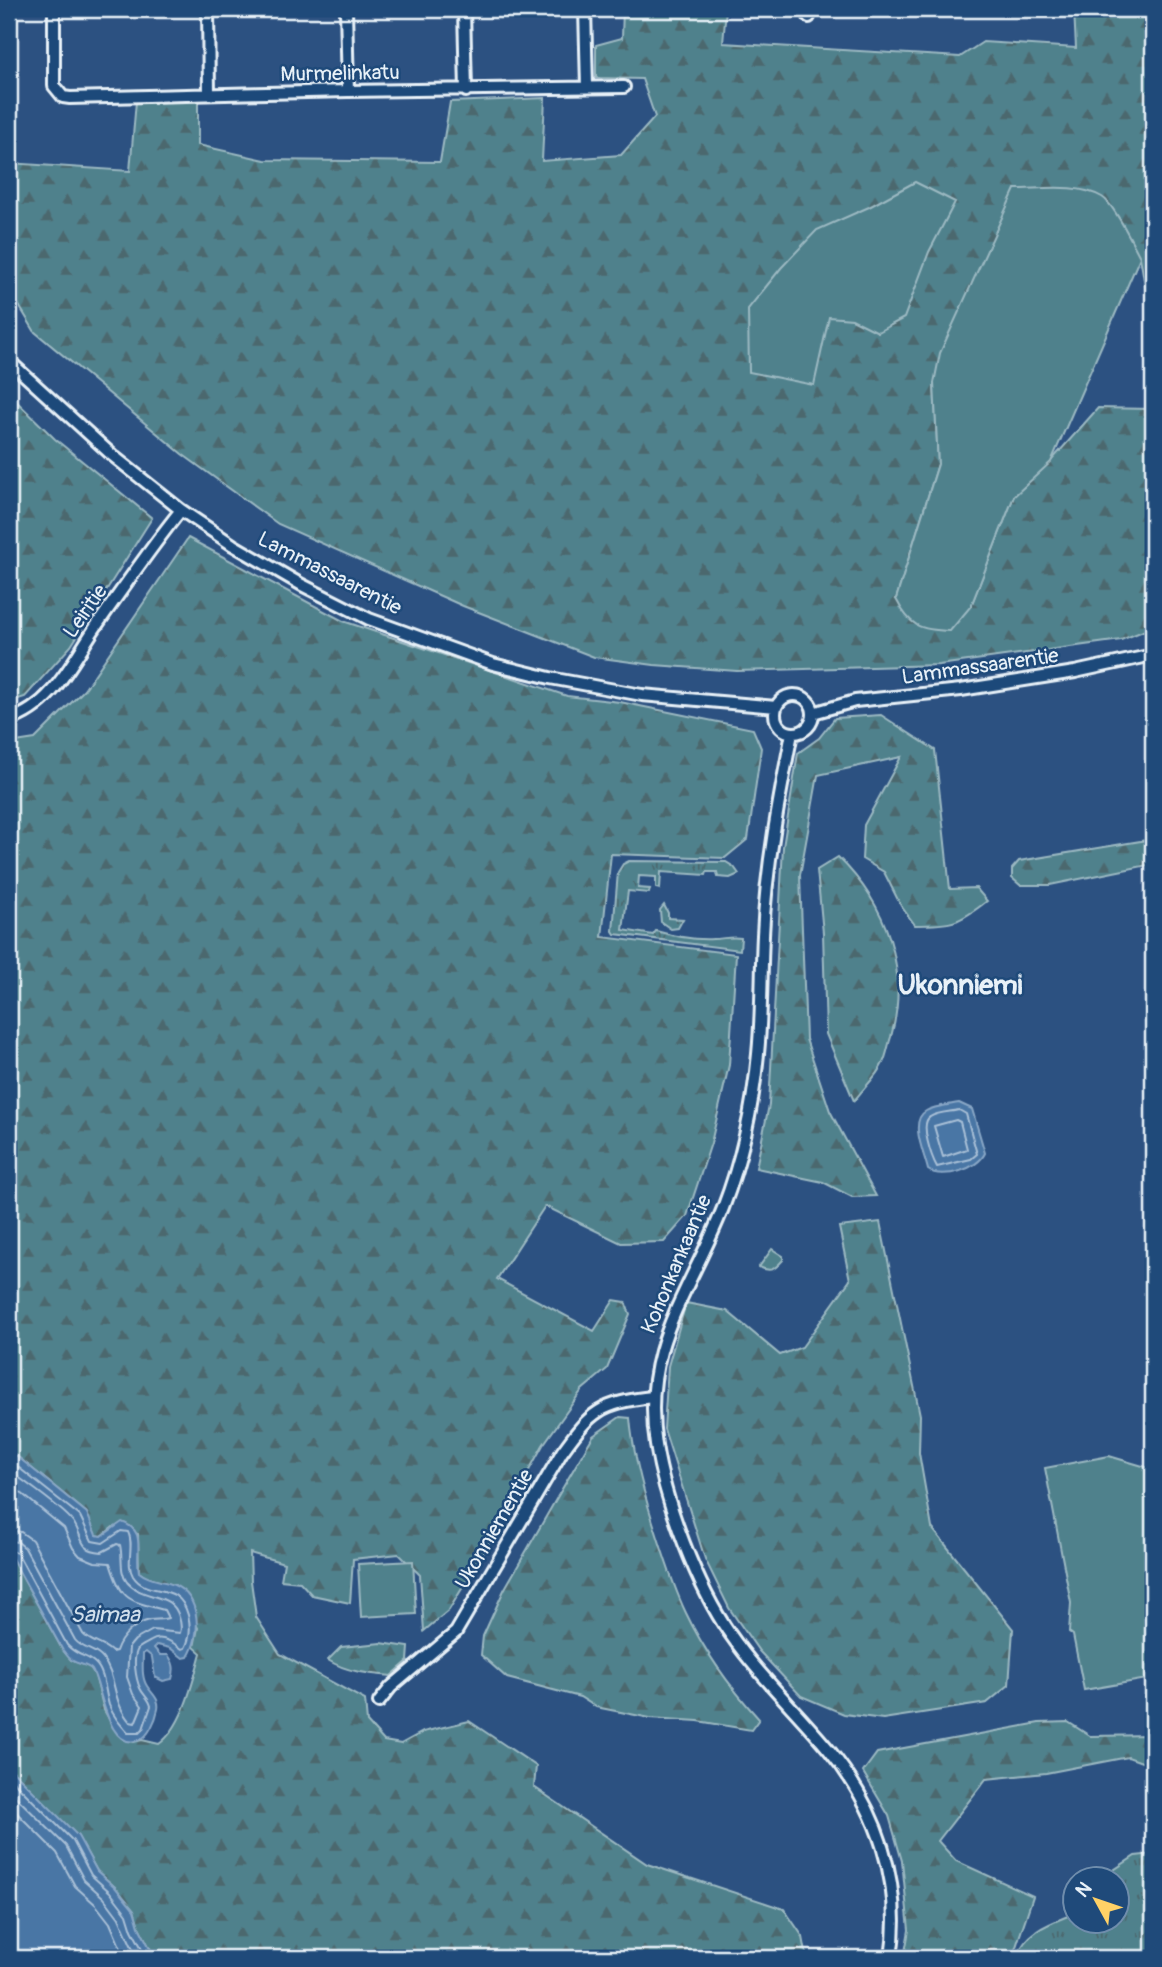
<svg xmlns="http://www.w3.org/2000/svg" width="1162" height="1967" font-family="Pangolin,sans-serif">
<style>
.grass{fill:url(#grass-tufts);stroke:#9cb9c2;stroke-width:2}
.forest{fill:url(#forest-firs);stroke:#9cb9c2;stroke-width:2}
.park{fill:#50818c;stroke:#9cb9c2;stroke-width:2}
.water{fill:#4a76a5;stroke:#89a7c6;stroke-width:2}
.lines{fill:none;stroke-linecap:round;stroke-linejoin:round}
.shore{stroke:#a9c0d7;stroke-width:2}
.minor-casing{stroke:#e8f1f8;stroke-width:16}
.minor{stroke:#1f4a7a;stroke-width:10}
.labels{text-anchor:middle;stroke-width:5;stroke-linejoin:round;paint-order:stroke}
.street-label{font-size:21px;fill:#e8f1f8;stroke:#1f4a7a}
.water-label{font-size:23px;font-style:italic;fill:#d0dfec;stroke:#1f4a7a}
.district-label{font-size:28px;font-weight:bold;fill:#e8f1f8;stroke:#1f4a7a}
</style>
<defs>
<pattern id="grass-tufts" width="24" height="20" patternUnits="userSpaceOnUse" patternTransform="scale(1.75)"><rect width="24" height="20" fill="#50818c"/><path d="M3 7l-1-3M5 7V3M7 7l1-3M15 17l-1-3M17 17v-4M19 17l1-3" fill="none" stroke="#4c676e"/></pattern>
<pattern id="forest-firs" width="22" height="20" patternUnits="userSpaceOnUse" patternTransform="scale(1.75)"><rect width="22" height="20" fill="#50818c"/><path d="M5 1l3.5 6h-7zM16 11l3.5 6h-7z" fill="#4c676e"/></pattern>
</defs>
<rect width="100%" height="100%" fill="#2c5181"/>
<filter id="ink" filterUnits="userSpaceOnUse"><feTurbulence type="fractalNoise" baseFrequency=".0143" numOctaves="2"/><feDisplacementMap in="SourceGraphic" scale="14" xChannelSelector="R" yChannelSelector="G"/><feConvolveMatrix kernelMatrix="1 2 1 2 8 2 1 2 1" color-interpolation-filters="sRGB"/></filter>
<g filter="url(#ink)">
<path class="grass" d="M629,861L726,862L734,867L739,874L730,878L718,877L717,872H707L706,875L661,872L660,889L656,888V877L639,876L638,888L650,889L649,893L628,891L623,930L653,935L656,931C673,936 695,940 713,939C723,939 731,936 741,938L740,950L615,934L613,931L618,872L623,864Z
M664,905L668,913V918L683,919L678,928L671,929L661,922L660,910Z
M1153,1854V1942L1151,1948L1153,1958H1016C1026,1931 1048,1924 1073,1914L1074,1911V1922H1116V1880L1100,1879L1135,1856Z"/>
<path class="forest" d="M623,9H726L723,43L960,57L983,42L1076,48L1074,9H1153V293L1146,291L1140,257L934,383L938,464L896,599L971,606L1014,496L1051,461L1098,408L1153,409V627L1121,640L939,665L737,671L654,665L594,657L463,606L278,524L182,454L35,332L9,289V163L130,171L136,101H198V145L265,160L440,162L450,102L545,98L542,161L621,155L655,117L642,79L596,78V45L622,38Z
M9,394L55,439L152,518L71,646L25,697L9,702Z
M188,538L343,621L567,696L620,702L753,729L761,748L748,839L725,858L611,854L602,937L736,954L729,1065L711,1143L687,1216L664,1242L621,1243L545,1206L497,1279L594,1331L614,1300L625,1302L630,1314L607,1369L582,1390L543,1445L483,1554L449,1610L424,1631L420,1575L399,1554L353,1559L350,1603L312,1595L300,1582L281,1580L284,1563L250,1553L251,1581L256,1617L280,1654L365,1700L367,1722L384,1741L401,1744L423,1732L469,1721L536,1766L534,1787L647,1864L784,1909L803,1937L806,1953L804,1958H507L506,1950L500,1958H155L139,1927L134,1910L115,1887L97,1871L78,1837L9,1767V1553L62,1649L71,1660L90,1667L95,1675L104,1710L113,1726L124,1739L134,1742L142,1740L159,1744C183,1727 193,1681 201,1653L194,1647L198,1628L175,1585L147,1578L139,1572L138,1534L113,1527L102,1536L95,1535L86,1512L18,1457L9,1452V743L35,739L84,690Z
M881,715L935,750L950,889L976,888L987,901C958,924 952,925 915,925L901,906L884,872L862,859L864,825L901,757L818,775L800,875L806,1039L830,1111L876,1196L852,1197L823,1182L756,1168L769,1105L783,847L798,753L819,738L835,718Z
M1153,839V864L1050,885H1020L1012,878V869L1019,861Z
M838,857C887,905 910,969 891,1037C888,1045 887,1055 883,1063C877,1076 863,1089 854,1101L826,1034L823,933L817,870Z
M880,1222L920,1415L919,1453L932,1528L1013,1629L1009,1685L987,1703L883,1719L844,1714L801,1696L759,1651L729,1608L705,1559L664,1429L668,1366L686,1303L727,1311L780,1355L802,1347L850,1280L839,1227Z
M620,1417L630,1418C633,1454 642,1487 653,1522C663,1553 672,1584 686,1613C704,1651 731,1688 759,1719L751,1730L698,1721L650,1718L596,1707L580,1697L507,1678L481,1655L483,1636L504,1590L555,1501L593,1436Z
M381,1643L409,1647L408,1661L391,1676C370,1674 346,1672 328,1660L341,1647Z
M1068,1722L1090,1736L1153,1735V1766L1128,1757L1046,1773L986,1779L938,1841L956,1861L1033,1896L1016,1947L1015,1958H904L909,1930L902,1861L889,1816L863,1772L877,1753L1039,1723Z"/>
<path class="park" d="M915,182L955,202L929,252L904,318L878,332L852,319L829,317L814,385L749,372L748,309L781,268L817,230L869,207Z
M1015,189C1041,189 1078,183 1102,197C1114,204 1133,244 1140,257L1051,462L1014,496L971,606L950,631C920,630 910,627 896,599L938,464L934,383L940,353Z
M772,1249L783,1256V1260C775,1269 771,1273 759,1267Z
M1109,1456L1153,1469V1678L1084,1690L1073,1635L1069,1632L1071,1603L1045,1468Z
M413,1561L416,1614L361,1617L358,1564Z"/>
<path class="water" d="M959,1103L972,1109L985,1153C978,1169 943,1180 928,1170C925,1155 908,1121 926,1111C934,1106 949,1105 959,1103Z
M9,1452L18,1457L87,1513L96,1535L102,1536L122,1522C147,1531 135,1550 139,1572C150,1581 162,1580 174,1585C202,1597 201,1636 188,1657L183,1658L170,1648L157,1645L154,1648L160,1655H168C174,1663 175,1669 172,1679L163,1681L155,1677L152,1657L146,1652L143,1654C143,1664 141,1677 147,1686C152,1694 160,1699 158,1709C156,1719 149,1737 139,1740C107,1753 101,1683 92,1670C87,1664 79,1665 73,1661C69,1659 65,1653 62,1649L9,1553Z
M9,1767L78,1836L97,1871L115,1887L134,1910L139,1927L155,1958H9Z"/>
<g class="lines">
<path class="shore" d="M959,1110L966,1114L977,1154L971,1159L937,1167C932,1158 919,1123 930,1117C937,1112 951,1112 959,1110Z
M956,1120L960,1122L967,1149L943,1157L934,1126Z
M9,1460L80,1516L92,1541L103,1543L121,1531L128,1532C135,1545 125,1563 133,1576C148,1599 178,1579 188,1615C191,1627 191,1637 185,1648L182,1649C174,1643 161,1634 151,1641C148,1643 140,1646 138,1649C132,1658 136,1679 140,1688C143,1695 149,1698 151,1706L143,1729L139,1733H128C120,1724 113,1716 109,1705C105,1692 105,1672 95,1663C87,1655 78,1657 67,1645L18,1554L9,1549
M9,1470C24,1482 65,1509 74,1523C84,1539 78,1550 102,1552L117,1544L120,1545C123,1557 119,1572 127,1582C143,1601 172,1591 179,1617C181,1623 182,1627 180,1633L153,1630L135,1640L129,1647L127,1677L133,1694L142,1706L135,1723L130,1722C112,1702 117,1677 103,1659C96,1649 83,1650 75,1640L25,1548L18,1542L9,1541
M9,1483L64,1528L73,1548L80,1556L95,1562L110,1563C122,1601 127,1600 164,1610L168,1618C162,1620 156,1619 150,1620C134,1624 121,1636 116,1651L112,1652C103,1643 91,1643 83,1634L32,1540L21,1532L9,1530
M9,1777L73,1841L91,1875L110,1892L127,1914L132,1930L147,1958
M9,1790L66,1846L84,1880L104,1898L119,1918L137,1958
M9,1805L57,1853L75,1886L96,1905L110,1923L125,1958"/>
<g class="minor-casing">
<path id="minor" d="M54,9V86L63,97L70,98L348,91L624,87
M208,9L209,94
M346,9L348,91
M464,9L466,91
M585,9L587,87
M809,17V9
M9,361L112,455L181,510L233,545L302,585L369,619L493,664L550,678L642,695L776,707
M775 714a19 19 0 1 1 38 0a19 19 0 1 1-38 0Z
M813,713L855,701L961,690L1075,672L1153,655
M9,720C52,707 72,662 95,628C123,588 151,547 181,510
M792,733C779,799 766,867 763,935C761,975 762,1015 758,1054C753,1106 742,1159 723,1208C690,1292 640,1348 656,1445C665,1502 697,1587 730,1634C759,1676 797,1711 829,1750C877,1808 903,1882 891,1958
M379,1702L391,1687L456,1632L562,1452C591,1411 601,1403 652,1397"/>
</g>
<use href="#minor" class="minor"/>
</g>
</g>
<g class="labels">
<g class="street-label">
<text transform="translate(340 73) rotate(-1)" y="7">Murmelinkatu</text>
<text transform="translate(330 573) rotate(27)" y="7">Lammassaarentie</text>
<text transform="translate(85 611) rotate(-55)" y="7">Leiritie</text>
<text transform="translate(980 666) rotate(-8)" y="7">Lammassaarentie</text>
<text transform="translate(676 1264) rotate(-67)" y="7">Kohonkankaantie</text>
<text transform="translate(494 1529) rotate(-60)" y="7">Ukonniementie</text>
</g>
<g class="water-label">
<text x="105" y="1622">Saimaa</text>
</g>
<g class="district-label">
<text x="960" y="994">Ukonniemi</text>
</g>
</g>
<rect width="1162" height="1967" fill="none" stroke="#1f4a7a" stroke-width="35"/>
<rect x="18" y="18" width="1127" height="1932" fill="none" stroke="#e8f1f8" stroke-width="2.5" filter="url(#ink)"/>
<g transform="translate(1096 1900) rotate(310)"><circle r="33" fill="#1f4a7a" stroke="#6f8dac" stroke-width="2"/>
<path d="M0-5L12 26L0 18L-12 26Z" fill="#ffd166"/>
<text y="-10" font-size="19" font-weight="bold" text-anchor="middle" fill="#e8f1f8">N</text>
</g>
</svg>
